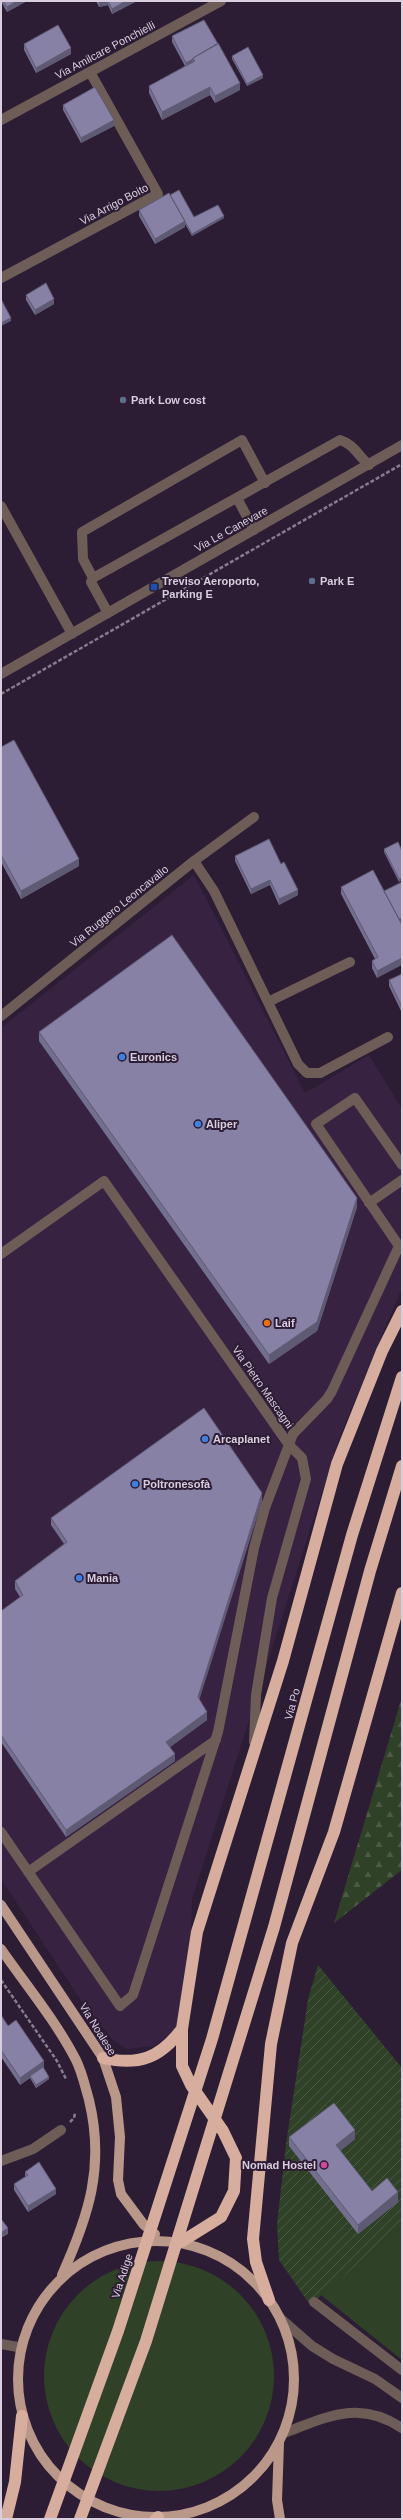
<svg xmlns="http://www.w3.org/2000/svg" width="403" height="2520" font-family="Arial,sans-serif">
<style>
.built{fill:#372341}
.grass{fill:#2f4127}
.forest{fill:url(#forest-firs)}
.garden{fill:url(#garden-furrows)}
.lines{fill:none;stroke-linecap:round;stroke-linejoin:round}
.path{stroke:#877b8e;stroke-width:2.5;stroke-dasharray:4 2;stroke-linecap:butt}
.minor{stroke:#6e5d57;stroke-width:10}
.major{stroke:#b99789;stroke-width:10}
.highway{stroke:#d7ad9d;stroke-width:12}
.wall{fill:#736f8e}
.shaded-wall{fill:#5e5a74}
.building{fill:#8681a5;stroke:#5e5a74}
.service-dot{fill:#5c6f8a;stroke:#2c1c34;stroke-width:1.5}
.transit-dot{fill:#1a4fb4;stroke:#2c1c34;stroke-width:1.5}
.shop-dot{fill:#3f7fe0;stroke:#2c1c34;stroke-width:1.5}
.food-dot{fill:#e8710a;stroke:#2c1c34;stroke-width:1.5}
.hotel-dot{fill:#d1479c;stroke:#2c1c34;stroke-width:1.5}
.labels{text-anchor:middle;stroke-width:4;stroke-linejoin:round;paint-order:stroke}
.street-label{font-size:11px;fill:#d8cede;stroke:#2c1c34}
.poi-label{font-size:11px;font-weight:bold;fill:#d8cede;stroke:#2c1c34;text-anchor:start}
</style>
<defs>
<pattern id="forest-firs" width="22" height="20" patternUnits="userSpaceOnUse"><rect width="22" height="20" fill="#2f4127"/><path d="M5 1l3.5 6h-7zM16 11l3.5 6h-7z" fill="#4c5b46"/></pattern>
<pattern id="garden-furrows" width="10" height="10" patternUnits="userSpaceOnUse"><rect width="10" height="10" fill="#2f4127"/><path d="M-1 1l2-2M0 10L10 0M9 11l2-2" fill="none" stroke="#4c5b46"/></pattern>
</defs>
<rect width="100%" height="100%" fill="#2c1c34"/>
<path class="built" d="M194,875L305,1093L369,1055L402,1109V1288L340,1436L192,1899L190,1969L186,2009L171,2035L154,2046L127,2049L112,2039L80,1999L1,1879V1028Z"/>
<path class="grass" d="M402,2226V2360L321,2295Z
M44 2376a115 115 0 1 1 230 0a115 115 0 1 1-230 0Z"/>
<path class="forest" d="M402,1697V1870L334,1923Z"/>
<path class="garden" d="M318,1965L402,2068V2226L310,2305L279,2260L277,2224L286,2144L308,1999Z"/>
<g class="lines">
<path class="path" d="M1,694L402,464
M1,1980L57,2061L66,2079
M70,2122L74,2118L75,2113"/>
<path class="minor" d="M1,120L221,1
M1,278L158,194L90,72
M237,498L254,530
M1,506L72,634
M93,578L83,559L82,532L242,440L265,483
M108,613L91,582L93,578L340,440C354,444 358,456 369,465
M1,674L402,445
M194,861L214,891L298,1064L307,1073H320L388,1037
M268,1002L350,962
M1,1016L194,861L254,817
M369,1203L402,1180
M1,1254L104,1181L289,1445L302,1458L306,1479L272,1598L256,1695L254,1742
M1,1832L120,2006L133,1995L218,1732L254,1548L265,1508L293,1434L327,1399L332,1391L399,1246L316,1124L355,1098L402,1165
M28,1872L216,1740
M1,2161L33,2149L61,2130
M314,2302L402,2370
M280,2318L312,2346L333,2359L375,2379L402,2398
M1,2344L18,2347
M284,2433C327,2417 359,2399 402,2428"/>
<path class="major" d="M1,1905L103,2058L116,2097L120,2137L118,2180L121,2194L144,2225L155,2234
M1,1949C26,1985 56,2021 76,2060C82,2072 85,2086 89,2100C105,2166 89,2215 62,2275
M18 2379a138 138 0 1 1 276 0a138 138 0 1 1-276 0Z
M279,2443L277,2500L280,2519"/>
<path class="highway" d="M103,2058C139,2066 160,2058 182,2029
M181,2242L221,2217L234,2191L236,2158L223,2131L191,2085L182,2066V2029L197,1932L283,1661L337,1464L382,1351L402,1311
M269,2300L256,2262L253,2239L271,2044L292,1943L334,1832L402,1593
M6,2519L15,2482L22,2416
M50,2519L118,2331L212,2039L352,1535L402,1377
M80,2519L146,2341L274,1927L370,1571L402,1466
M156,2519L158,2517"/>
</g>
<path class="wall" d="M1,1H27L7,12L2,3H1Z
M96,1H137L112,14L108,5L99,7Z
M172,36L240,90L215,103L210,95L162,120L149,93V86L185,66L172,42Z
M24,44L71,54L36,73L24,50Z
M232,56L263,78L247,86L232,59Z
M63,105L114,126L81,143L63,110Z
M170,195L194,217L224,218L192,236L185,224V227L155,244L139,216V210Z
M26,295L54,304L35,315L26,300Z
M1,747L79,866L21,899L1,862Z
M384,849L402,851L399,882L384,852Z
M235,856L281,864L298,895L279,905L270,885L251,894L235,861Z
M341,887L401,923L377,978L372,968V961L375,959L341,894Z
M402,974V1013L389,986V980Z
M39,1032L357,1207L317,1331L269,1364L39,1041Z
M262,1501L199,1699L207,1720L170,1747L175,1761L66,1837L1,1742V1611L20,1597L15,1589V1581L64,1544L51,1525V1518Z
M1,2015L8,2026L44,2068L49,2079L36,2088L30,2078L20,2085L1,2057Z
M289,2137L355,2139L340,2151L372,2191L398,2202L358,2234L289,2146Z
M25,2172L56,2194L28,2212L14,2190V2184L25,2177Z"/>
<path class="shaded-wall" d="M17,1H27L7,12V7Z
M102,1H108V5L99,7V2Z
M126,1H137L112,14V9Z
M71,48V54L36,73V68Z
M193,59V64L186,68V63Z
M263,75V78L247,86V84Z
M240,83V90L215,103V96Z
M210,87V95L162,120V112Z
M114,120V126L81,143V138Z
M224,216V218L192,236V234Z
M185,221V227L155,244V239Z
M54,299V304L35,315V310Z
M11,318V321L1,326V323Z
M79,859V866L21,899V891Z
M402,878V880L399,882V879Z
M270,880V885L251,894V889Z
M298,890V895L279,905V899Z
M402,918V923L398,925V920Z
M402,958V965L377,978V971Z
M357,1198V1207L317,1331L269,1364V1355Z
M262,1493V1501L198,1704V1697Z
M207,1712V1720L166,1750V1742Z
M175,1754V1761L66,1837V1830Z
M44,2061V2069L30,2076V2078L20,2085V2078Z
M49,2077V2079L36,2088V2085Z
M355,2130V2139L336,2154V2145Z
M56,2189V2194L28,2212V2206Z
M398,2192V2202L358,2234V2225Z
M8,2228V2234L1,2238V2233Z"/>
<path class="building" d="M3,1H17L7,7Z
M108,1H126L112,9Z
M204,20L218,44L193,58V59L186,63L172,36Z
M58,25L71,48L36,68L24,44Z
M218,43L240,83L215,96L210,87L162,112L149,86L195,61L193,58Z
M248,47L263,75L247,84L232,56Z
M95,87L114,120L81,138L63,105Z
M179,190L194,217L218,205L224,216L192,234L170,195Z
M169,193L185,221L155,239L139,210Z
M46,283L54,299L35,310L26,295Z
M1,299L11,318L1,323Z
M14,740L79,859L21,891L1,855V747Z
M269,839L281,864L284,862L298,890L279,899L270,880L251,889L235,856Z
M398,842L402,851V878L399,879L384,849Z
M373,870L402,925V958L377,971L372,961L378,957L341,887Z
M402,882V918L399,919L384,891Z
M172,935L357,1198L317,1322L269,1355L39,1032Z
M402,974V1007L389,980Z
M204,1408L262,1493L198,1697L207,1712L166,1742L175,1754L66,1830L1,1735V1611L23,1595L15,1581L67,1542L51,1518Z
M1,2015L8,2026L16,2020L44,2061L20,2078L1,2050Z
M43,2067L49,2077L36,2085L30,2076Z
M334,2103L355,2130L336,2145L372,2191L387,2178L398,2192L358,2225L289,2137Z
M39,2162L56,2189L28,2206L14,2184L28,2175L25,2172Z
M1,2219L8,2228L1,2233Z"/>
<g class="service-dot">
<circle cx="123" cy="400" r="4"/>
<circle cx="312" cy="581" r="4"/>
</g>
<rect class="transit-dot" x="150" y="583" width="8" height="8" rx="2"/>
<g class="shop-dot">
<circle cx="122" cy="1057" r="4"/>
<circle cx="198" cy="1124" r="4"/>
<circle cx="205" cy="1439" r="4"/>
<circle cx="135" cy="1484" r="4"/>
<circle cx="79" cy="1578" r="4"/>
</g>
<circle class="food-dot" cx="267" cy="1323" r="4"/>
<circle class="hotel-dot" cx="324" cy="2165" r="4"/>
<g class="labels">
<g class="street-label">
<text transform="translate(105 50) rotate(-28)" y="4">Via Amilcare Ponchielli</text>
<text transform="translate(114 204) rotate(-28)" y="4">Via Arrigo Boito</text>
<text transform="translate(231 529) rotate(-29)" y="4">Via Le Canevare</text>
<text transform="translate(119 906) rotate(-39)" y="4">Via Ruggero Leoncavallo</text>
<text transform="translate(263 1387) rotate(55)" y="4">Via Pietro Mascagni</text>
<text transform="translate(292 1704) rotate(-75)" y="4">Via Po</text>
<text transform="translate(98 2029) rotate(58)" y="4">Via Noalese</text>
<text transform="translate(122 2276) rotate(-72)" y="4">Via Adige</text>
</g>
<g class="poi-label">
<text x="131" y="404">Park Low cost</text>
<text x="162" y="585">Treviso Aeroporto,<tspan x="162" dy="13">Parking E</tspan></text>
<text x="320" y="585">Park E</text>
<text x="130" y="1061">Euronics</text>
<text x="206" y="1128">Aliper</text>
<text x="275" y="1327">Laif</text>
<text x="213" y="1443">Arcaplanet</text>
<text x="143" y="1488">Poltronesofà</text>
<text x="87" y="1582">Mania</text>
<text x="316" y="2169" text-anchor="end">Nomad Hostel</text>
</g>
</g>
<rect width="403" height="2520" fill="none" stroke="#d8cede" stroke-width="4"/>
</svg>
